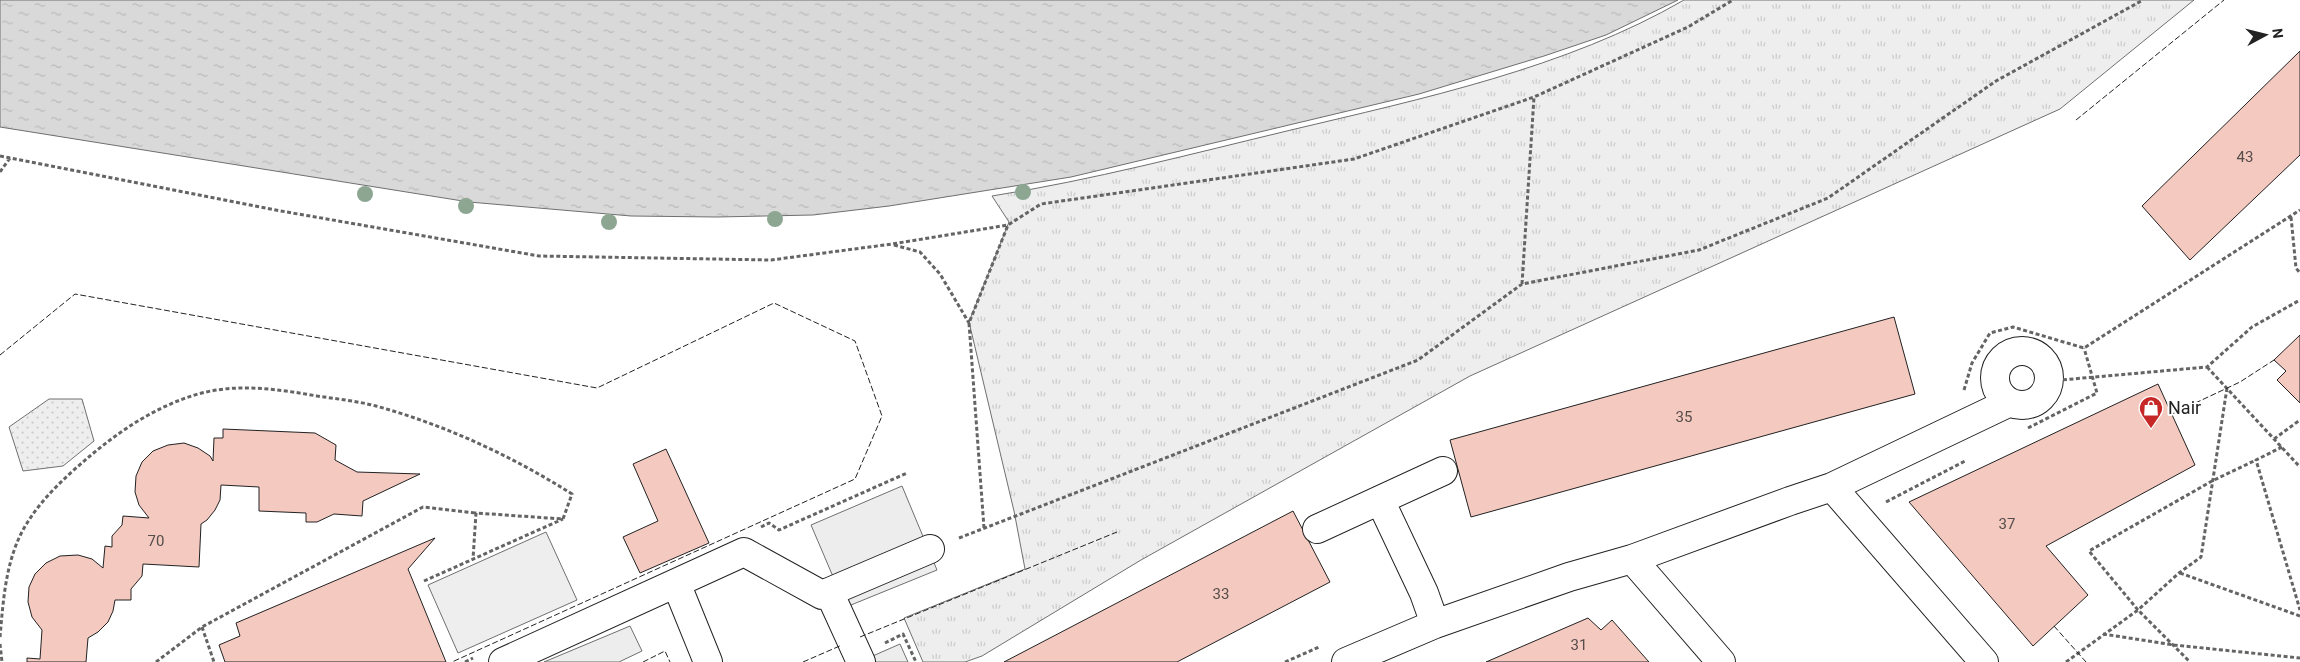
<svg xmlns="http://www.w3.org/2000/svg" width="2300" height="662" font-family="Roboto,sans-serif">
<style>
.grass{fill:url(#grass-tufts);stroke:#6f6f6f}
.park{fill:url(#park-dots);stroke:#6f6f6f}
.pitch{fill:#eee;stroke:#6f6f6f}
.parking{fill:#ededed;stroke:#6f6f6f}
.water{fill:url(#water-ripples);stroke:#6f6f6f}
.building{fill:#f3c9c0;stroke:#222}
.lines{fill:none;stroke-linecap:round;stroke-linejoin:round}
.minor-casing{stroke:#222;stroke-width:30}
.path{stroke:#646464;stroke-width:3;stroke-dasharray:4 2.5;stroke-linecap:butt}
.minor{stroke:#fff;stroke-width:28}
.fence{stroke:#222;stroke-width:1;stroke-dasharray:6 2.5;stroke-linecap:butt}
.tree{fill:#8da692}
.labels{text-anchor:middle;stroke-width:4;stroke-linejoin:round;paint-order:stroke}
.number-label{font-size:15px;fill:#564c4a}
.poi-label{font-size:18px;fill:#222;stroke:#fff;text-anchor:start}
</style>
<defs>
<pattern id="grass-tufts" width="24" height="20" patternUnits="userSpaceOnUse" patternTransform="scale(1.25)"><rect width="24" height="20" fill="#eee"/><path d="M3 7l-1-3M5 7V3M7 7l1-3M15 17l-1-3M17 17v-4M19 17l1-3" fill="none" stroke="#ccc"/></pattern>
<pattern id="park-dots" width="8" height="8" patternUnits="userSpaceOnUse" patternTransform="scale(1.25)"><rect width="8" height="8" fill="#eee"/><path d="M2 2h.1M6 6h.1" fill="none" stroke="#ccc" stroke-width="1.8" stroke-linecap="round"/></pattern>
<pattern id="water-ripples" width="26" height="14" patternUnits="userSpaceOnUse" patternTransform="scale(1.25)"><rect width="26" height="14" fill="#d9d9d9"/><path d="M2 4q2-2 4 0t4 0M15 11q2-2 4 0t4 0" fill="none" stroke="#bababa"/></pattern>
</defs>
<rect width="100%" height="100%" fill="#fff"/>
<path class="grass" d="M1684,0H2194L2060,109L1470,376L1141,560L982,656L965,662H923L904,618L1025,569L1014,511L969,322L1009,222L992,196C1093,180 1191,154 1291,130C1421,99 1567,68 1684,0Z"/>
<path class="park" d="M49,399H82L94,441L63,466L23,471L9,427Z"/>
<path class="pitch" d="M546,532L577,600L458,653L428,585Z"/>
<path class="parking" d="M902,486L937,570L846,607L811,525Z
M630,626L642,651L619,662H544Z
M900,644L908,662H859Z"/>
<path class="water" d="M0,0H1678L1606,35L1544,56L1419,94L1071,177L889,206L813,215L717,217L631,216L469,202L0,127Z"/>
<path class="building" d="M2300,51V155L2190,260L2142,206Z
M1894,317L1915,394L1471,517L1450,440Z
M2300,335V403L2277,380L2286,371L2274,360Z
M2158,384L2195,465L2046,546L2088,595L2033,646L1909,502Z
M223,429L315,433L336,445L335,460L357,472L420,474L363,501L362,516L334,514L317,522H306V513L259,511V487L221,485L220,500L215,510L207,520L201,524L199,567L143,564L142,576L131,589V600H115L113,611L108,622L98,632L88,638L86,662H27V658L40,659L42,630L32,617L28,602L29,587L35,574L46,563L60,556L78,555L92,559L103,568L105,546L112,547V536L122,525L123,516L149,518L139,505L135,492L136,476L142,462L153,451L168,445L184,443L198,448L210,456L213,461L214,438H223Z
M666,449L709,543L640,573L623,537L658,521L633,464Z
M1293,511L1330,582L1177,662H1004Z
M435,538L408,569L446,662H225L219,645L240,636L236,623Z
M1588,618L1601,630L1612,620L1649,662H1486Z"/>
<g class="lines">
<g class="minor-casing">
<path id="minor" d="M1995 378a27 27 0 1 1 54 0a27 27 0 1 1-54 0Z
M1832,487L1984,662
M1380,500L1424,593L1435,624
M1317,529L1443,471
M1632,559L1721,662
M676,583L708,662
M829,592L861,662
M503,662L744,552L822,595L930,549
M1346,662L1435,624L1569,577L1632,559L1790,501L1832,487L2008,403"/>
</g>
<path class="path" d="M0,156L281,211L539,256L771,260L892,244L1008,225
M0,172L10,158
M2291,217L2296,268L2300,273
M894,245L920,252L940,274L969,323
M1522,284L1534,97
M2207,367L2300,467
M2050,381L2207,367L2252,327L2300,300
M2227,388L2201,557L2179,573L2138,610L2089,551L2212,481L2256,460
M1964,390L1972,363L1990,333L2013,327L2084,348L2300,210
M2028,428L2097,393L2084,348
M2274,439L2300,420
M2282,447L2256,460L2300,610
M1886,502L1965,461
M761,527L769,523L779,530L907,473
M984,528L969,323L1008,225L1041,204L1354,159L1534,97L1688,27L1733,0
M959,538L1418,360L1522,284L1699,250L1828,198L1996,81L2143,0
M2180,573L2300,616
M424,581L563,519
M202,627L214,662
M2103,634L2174,645L2300,658
M0,637C3,604 5,569 19,538C34,505 64,478 90,456C122,429 157,406 198,394C237,383 277,389 317,396C337,399 357,401 376,406C445,425 512,456 572,494L563,519L476,513L473,559
M885,643L903,634L916,662
M0,644L2,662
M156,662L202,627L423,507L476,513
M465,662L473,658
M1285,662L1319,647
M2066,662L2138,610L2190,662"/>
<use href="#minor" class="minor"/>
<path class="fence" d="M2076,120L2224,0
M0,355L75,294L597,388L774,303L855,341L882,416L855,479L452,662
M2172,414L2240,382L2274,360
M2054,626L2086,662
M860,637L1117,532
M643,662L665,651L670,662
M803,662L842,645"/>
</g>
<g class="tree">
<circle cx="1023" cy="192" r="8"/>
<circle cx="365" cy="194" r="8"/>
<circle cx="466" cy="206" r="8"/>
<circle cx="775" cy="219" r="8"/>
<circle cx="609" cy="222" r="8"/>
</g>
<defs>
<g id="shop-pin" transform="scale(1.25)"><path d="M0 17L-7.5 6A9.5 9.5 0 1 1 7.5 6Z" fill="#c62828" stroke="#fff"/><path d="M-5-2.5h2.3a2.7 3.5 0 0 1 5.4 0H5L5.5 6h-11ZM-1.5-2.5h3a1.5 2.3 0 0 0-3 0Z" fill="#fff"/></g>
</defs>
<g fill-rule="evenodd">
<use href="#shop-pin" x="2151" y="408"/>
</g>
<g class="labels">
<g class="number-label">
<text x="2245" y="162">43</text>
<text x="1684" y="422">35</text>
<text x="2007" y="529">37</text>
<text x="156" y="546">70</text>
<text x="1221" y="599">33</text>
<text x="1579" y="650">31</text>
</g>
<g class="poi-label">
<text x="2168" y="414">Nair</text>
</g>
</g>
<g transform="translate(2265 35) rotate(83)" stroke="#ffffff" stroke-width="4" paint-order="stroke">
<path d="M0-4L9 19L0 12L-9 19Z" fill="#222222"/>
<text y="-8" font-size="14" font-weight="bold" text-anchor="middle" fill="#222222">N</text>
</g>
</svg>
